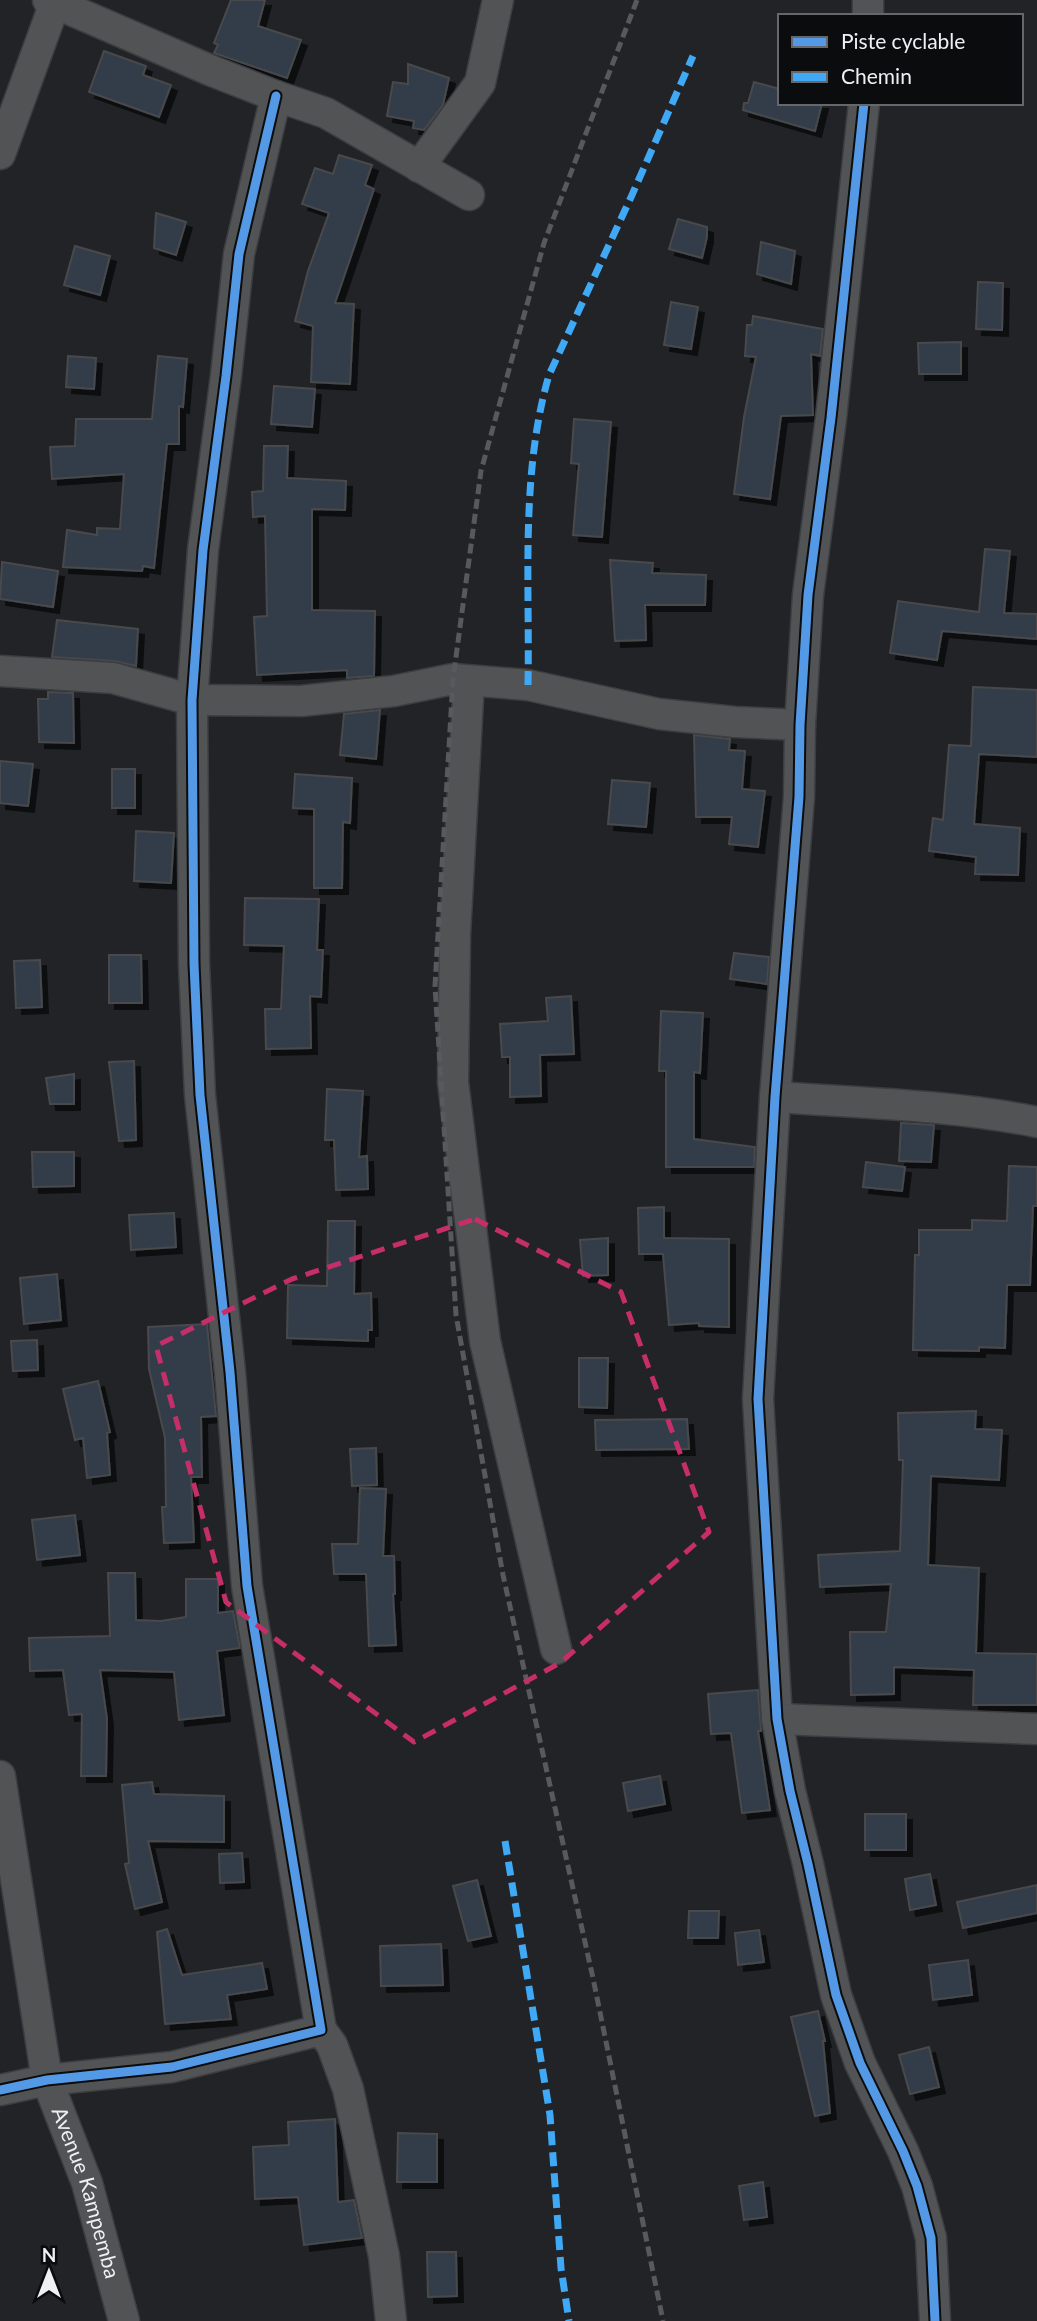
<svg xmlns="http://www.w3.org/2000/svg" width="1037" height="2321" font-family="Lato,sans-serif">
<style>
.building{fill:#333d4a;stroke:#48494b;stroke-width:2;filter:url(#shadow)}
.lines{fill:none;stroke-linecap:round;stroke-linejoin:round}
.street-casing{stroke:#3c3d40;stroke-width:33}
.street{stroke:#515355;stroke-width:30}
.rail{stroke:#57595c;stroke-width:5;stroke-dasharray:10 5;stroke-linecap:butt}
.quiet{stroke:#3fa9f5;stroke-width:7;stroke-dasharray:14 7;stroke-linecap:butt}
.cycleway-casing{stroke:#0b0c0e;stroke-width:13}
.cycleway{stroke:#5399e6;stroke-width:9}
.marked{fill:none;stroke:#c62e6a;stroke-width:5;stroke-dasharray:14 9;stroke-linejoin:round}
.labels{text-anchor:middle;stroke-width:7;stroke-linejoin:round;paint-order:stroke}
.street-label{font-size:21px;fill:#eef0f3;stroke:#0b0c0e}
</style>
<defs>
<filter id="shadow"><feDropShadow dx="6" dy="6" stdDeviation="0" flood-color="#0009"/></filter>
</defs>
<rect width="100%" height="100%" fill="#212326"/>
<path class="building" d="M231,0H265L258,26L301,40L287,78L214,53L218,45L214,43Z
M104,51L146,66L143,75L171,85L159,117L89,92Z
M408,64L449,78L443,105L424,130L413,128L414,121L387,116L393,82L408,84Z
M754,82L780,89V103H822L815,131L743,110L744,103H748Z
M339,155L372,165L365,185L374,189L335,303L354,304L350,384L311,382L313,326L295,321L308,271L329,213L302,204L315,168L333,174Z
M156,213L186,222L176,255L154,248Z
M678,219L707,227V237L702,258L669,249Z
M761,242L795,251L791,284L757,274Z
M75,246L110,256L100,295L64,285Z
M978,282L1003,283L1002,330L976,329Z
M671,302L698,307L691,349L664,345Z
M753,316L823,329L820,356L811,354L813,415L781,416L770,499L734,494L744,417L756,357L745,356L747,325H752Z
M961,342V374H919L918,343Z
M68,356L96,358L94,389L66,387Z
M158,356L187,359L183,407L179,406V444H167L154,568L143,566L142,571L63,567L67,530L97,535V528L120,529L124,474L52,479L50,447L75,446L76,419H152Z
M274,386L315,389L312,427L271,424Z
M574,419L611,422L602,537L573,535L579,464L571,463Z
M264,446H288L287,478L346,481L345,510L312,509V610L375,611L374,676L347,678V670L257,675L254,617L267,616L265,516L253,517L252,492L263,491Z
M985,549L1010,551L1004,613L1037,614V639L942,631L937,660L890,653L898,601L979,612Z
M610,560L653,563L652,573L706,575L705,605H645L646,640L615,641Z
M2,562L58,571L53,607L0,599Z
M57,620L138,629L136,666L114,661L52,657Z
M973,687L1037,690V757L979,754L974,824L1020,828L1018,875L975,874L976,857L929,851L933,818L943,820L949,745L971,746Z
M48,692L73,693L74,743L39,742L38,699H48Z
M380,710L376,759L340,755L344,714Z
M694,735L730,739L729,750L745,751L742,789L765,791L758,847L729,844L732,817H696Z
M0,761L33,764L28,806L0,803Z
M112,769H135V808H112Z
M295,774L352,778L350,823L343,822L342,888H314V809L293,808Z
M612,780L650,783L646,827L608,824Z
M136,831L174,833L171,883L134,881Z
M245,898L319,899L317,950H323L321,997L310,996L311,1048L266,1049L265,1009H281L284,946L244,945Z
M734,953L769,957L767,984L730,979Z
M109,955H141L142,1003H109Z
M40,960L42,1007L16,1008L14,961Z
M571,996L574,1054L540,1055L541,1096L510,1097V1057H502L500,1024L548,1021L546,998Z
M661,1011L703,1013L700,1073L694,1072V1139L755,1147L754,1167H666V1071H659Z
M134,1061L136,1140L119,1141L109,1062Z
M74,1074V1104H50L46,1078Z
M327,1089L363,1091L359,1157L367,1156L368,1189L336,1190L334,1140H325Z
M901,1123L934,1125L931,1162L899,1161Z
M32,1152H74V1186L33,1187Z
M866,1162L905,1167L902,1191L863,1187Z
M1009,1166L1037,1167V1206H1033L1030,1285H1007L1005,1348L979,1347V1351L913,1350L915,1255H919V1230H972V1220L1007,1221Z
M664,1207V1238L729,1239V1327L699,1326V1323L669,1325L663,1254H639L638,1208Z
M174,1213L176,1247L131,1250L129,1215Z
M328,1221H355L354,1294L371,1293L372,1330H368V1341L287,1338L288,1285L327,1286Z
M608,1238V1275L583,1276L580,1240Z
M57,1274L61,1320L24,1324L20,1278Z
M207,1324L216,1416L201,1417L202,1477H191L194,1542L164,1543L162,1507H166L165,1438L149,1369L148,1327Z
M37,1340L38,1370L13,1371L11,1341Z
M579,1358H608L607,1408L579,1407Z
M98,1381L110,1432L107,1433L110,1475L87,1478L83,1438L75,1440L63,1389Z
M976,1411L975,1429L1002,1430L999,1480L931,1476L928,1565L979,1568L976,1653L1037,1654V1705H973L974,1670L894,1667V1694L851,1695L850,1632H886L891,1584L820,1587L818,1555L900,1551L903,1460H899L898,1413Z
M687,1419L689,1449L596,1450L595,1420Z
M376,1448L377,1485L352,1486L350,1449Z
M360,1488L386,1489L383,1556H394L395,1594H393L396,1645L369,1646L366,1574H334L332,1544H358Z
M75,1515L80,1555L37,1560L32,1520Z
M108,1573H135L136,1620L161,1621L186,1617V1579H218V1613L233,1611L240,1648L217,1651L224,1715L179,1720L174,1672L100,1670L107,1719L106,1776H81L82,1714L69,1715L63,1670L30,1671L29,1638L110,1636Z
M758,1690L761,1731H758L770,1810L742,1813L731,1733L711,1734L708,1694Z
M660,1776L665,1804L628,1811L623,1783Z
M152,1782L154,1794L224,1796V1842L148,1841L162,1902L135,1909L125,1864L129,1863L122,1785Z
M865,1814H906V1850H865Z
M242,1853L244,1882L220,1883L219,1854Z
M930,1874L936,1905L910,1910L905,1879Z
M477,1880L491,1936L468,1941L453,1886Z
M1037,1885V1913L963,1928L957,1902Z
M689,1911H719L718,1938H688Z
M167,1929L182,1975L262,1963L267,1989L227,1995L231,2019L165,2024L157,1932Z
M759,1930L764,1962L738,1965L735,1933Z
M441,1944L443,1985L381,1986L380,1946Z
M968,1960L972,1995L933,2000L929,1965Z
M818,2011L825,2041H823L830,2113L815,2116L791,2017Z
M929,2047L939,2087L910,2094L899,2055Z
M335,2119L338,2202L354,2200L362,2238L304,2245L298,2197L255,2199L253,2147L289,2145L288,2122Z
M398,2133L437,2134V2182H397Z
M763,2182L767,2217L744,2220L739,2186Z
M427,2252H456L457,2296L428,2297Z"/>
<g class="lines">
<g class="street-casing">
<g id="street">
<path d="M48,0L212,71L276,96L326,113L469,195"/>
<path d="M868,16V0"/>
<path d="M864,103L831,418L808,595L800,725L799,797L775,1097L758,1399L777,1719L790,1791L808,1864L836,1995L860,2063L903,2151L917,2186L931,2238L935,2321"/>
<path d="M0,154L56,0"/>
<path d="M419,167L480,83L498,0"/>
<path d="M0,671L113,678L192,700L301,701L394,691L453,679L528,685L659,714L735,722L800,725"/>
<path d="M469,681L455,934L453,1082L485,1341L556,1649"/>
<path d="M775,1097C862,1103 952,1105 1037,1122"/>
<path d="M777,1719L1037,1729"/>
<path id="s1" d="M0,1776L47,2080L87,2183L124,2321"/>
<path d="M321,2030L332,2045L348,2089L384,2256L391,2321"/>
<path d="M0,2090L47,2080L172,2067L321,2030L247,1586L230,1372L200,1095L194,964L192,700L203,550L226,376L239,254L276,96"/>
</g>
</g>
<use href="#street" class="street"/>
<path class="rail" d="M637,0L544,243L481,471L453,679L435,986L456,1315L503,1575L593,1978L663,2321"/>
<path class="quiet" d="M528,685C530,583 520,475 549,375L632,195L693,56
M505,1841L550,2115L561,2268L569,2321"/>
<g class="cycleway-casing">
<path id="cycleway" d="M864,103L831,418L808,595L800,725L799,797L775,1097L758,1399L777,1719L790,1791L808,1864L836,1995L860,2063L903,2151L917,2186L931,2238L935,2321
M0,2090L47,2080L172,2067L321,2030L247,1586L230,1372L200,1095L194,964L192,700L203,550L226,376L239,254L276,96"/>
</g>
<use href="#cycleway" class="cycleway"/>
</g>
<path class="marked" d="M475,1219L621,1292L709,1532L560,1663L414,1742L226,1602L156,1346L292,1279Z"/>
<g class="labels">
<g class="street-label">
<text dy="7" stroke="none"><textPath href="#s1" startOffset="427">Avenue Kampemba</textPath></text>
</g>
</g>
<rect x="778" y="14" width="245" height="91" fill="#0b0c0e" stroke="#66676a" stroke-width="2"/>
<rect x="792" y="37" width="35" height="10" fill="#5399e6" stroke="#66676a" stroke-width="2"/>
<text x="841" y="49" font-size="21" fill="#eef0f3">Piste cyclable</text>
<rect x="792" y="72" width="35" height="10" fill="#3fa9f5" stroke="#66676a" stroke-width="2"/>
<text x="841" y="84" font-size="21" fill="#eef0f3">Chemin</text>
<g transform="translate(49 2272)" stroke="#0b0c0e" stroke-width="5" paint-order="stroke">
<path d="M0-5L12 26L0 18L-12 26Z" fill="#eef0f3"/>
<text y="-10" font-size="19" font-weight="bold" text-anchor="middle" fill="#eef0f3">N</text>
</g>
</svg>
